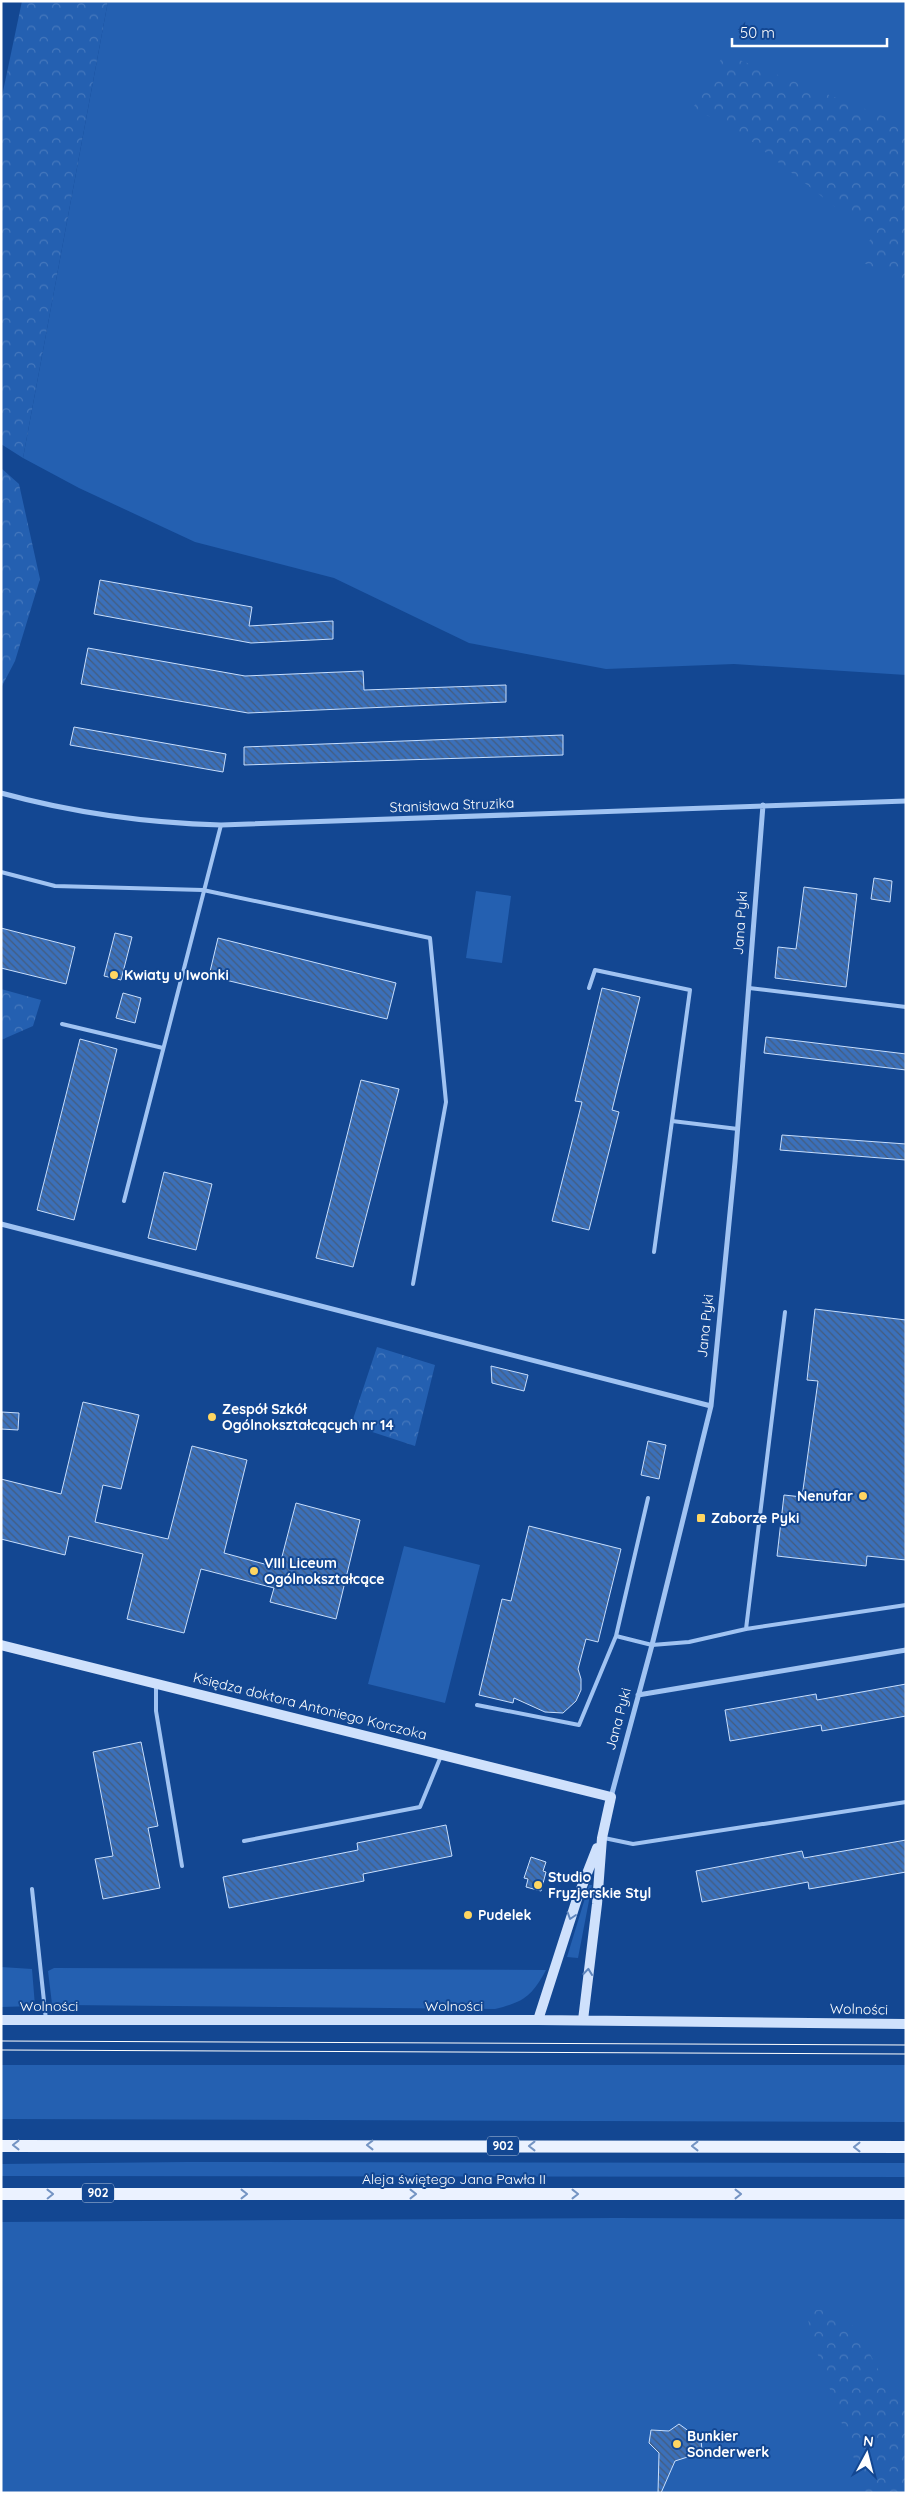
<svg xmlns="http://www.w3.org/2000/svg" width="907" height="2494" font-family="Quicksand,sans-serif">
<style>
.green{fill:#2460b1}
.forest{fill:url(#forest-crowns)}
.building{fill:url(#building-back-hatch);stroke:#c7defd}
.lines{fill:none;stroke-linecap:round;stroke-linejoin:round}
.lane{stroke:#a0c3f2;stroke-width:4}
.street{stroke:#a0c3f2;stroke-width:5}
.secondary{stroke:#cfe1fc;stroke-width:10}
.primary{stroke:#ebf2ff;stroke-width:12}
.tram{stroke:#fff;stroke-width:1}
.oneway{stroke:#5e85bc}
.oneway2{stroke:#7494c3}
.poi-dot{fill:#ffd661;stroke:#134792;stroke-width:2}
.labels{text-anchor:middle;stroke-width:4;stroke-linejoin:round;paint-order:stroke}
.shield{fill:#134792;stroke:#b8c8de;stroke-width:1}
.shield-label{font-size:12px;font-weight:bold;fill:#fff}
.street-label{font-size:14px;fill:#fff;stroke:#134792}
.poi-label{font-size:14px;font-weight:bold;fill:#fff;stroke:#134792;text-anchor:start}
</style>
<defs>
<pattern id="forest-crowns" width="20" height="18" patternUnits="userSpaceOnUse" patternTransform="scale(1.25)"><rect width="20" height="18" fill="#2460b1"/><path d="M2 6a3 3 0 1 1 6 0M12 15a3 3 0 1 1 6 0" fill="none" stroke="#4578bd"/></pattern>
<pattern id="building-back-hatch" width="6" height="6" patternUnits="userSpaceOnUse" patternTransform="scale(1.25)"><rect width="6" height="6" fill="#3b70ba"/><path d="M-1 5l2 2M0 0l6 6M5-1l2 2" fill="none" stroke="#445c7e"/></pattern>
</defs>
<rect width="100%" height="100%" fill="#134792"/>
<path class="green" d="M108,1H906V675L734,664L606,669L469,643L334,578L195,542L79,488L23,458Z
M476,891L511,896L502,963L466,958Z
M404,1546L480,1565L445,1703L368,1684Z
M589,1885H592L578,1958L567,1957Z
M1,1967L32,1969L35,2006L1,2007Z
M54,1968L546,1970C532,1996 524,2002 495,2009L64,2005L52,2004L48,1971Z
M1,2065H906V2122L1,2119Z
M186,2162L906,2163V2177L1,2176V2164Z
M614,2218L906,2219V2493H1V2222Z"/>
<path class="forest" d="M22,1H108L23,458L1,444V101Z
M724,54L906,125V281L859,261L872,236L741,133L693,108Z
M1,468L19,484L40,579L15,661L1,688Z
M1,989L41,1000L33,1026L1,1040Z
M377,1347L435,1365L415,1446L351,1425Z
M816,2310H832L857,2329L880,2373L906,2405V2493H866L810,2332L808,2319Z"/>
<path class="building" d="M100,580L252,607L249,626L333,621V639L251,643L94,614Z
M88,648L245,676L363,671L364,690L506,685V702L248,713L81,684Z
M74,727L226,754L223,772L70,745Z
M563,735V755L244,765V747Z
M874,878L892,881L890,902L871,899Z
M804,887L857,894L846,987L775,978L778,947L796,949Z
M1,928L75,947L66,984L1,968Z
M115,933L132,937L121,980L104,976Z
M218,938L396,983L387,1019L209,976Z
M602,988L640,997L612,1110L619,1112L589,1230L552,1221L582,1102L575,1101Z
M123,993L141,998L135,1023L116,1018Z
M766,1037L906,1054V1070L764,1053Z
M80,1039L117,1049L74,1220L37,1210Z
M361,1080L399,1089L353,1267L316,1258Z
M782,1135L906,1144V1160L780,1150Z
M164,1172L212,1184L196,1250L148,1238Z
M815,1309L906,1320V1560L867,1556L866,1566L777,1556L784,1495L802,1497L818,1381L807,1380Z
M491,1366L528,1375L524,1391L492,1383Z
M83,1402L139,1415L121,1489L103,1485L95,1522L168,1539L192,1446L247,1460L224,1553L279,1568L296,1503L360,1520L336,1619L270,1602L274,1588L201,1569L184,1633L127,1619L143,1554L69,1536L65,1555L1,1539V1479L61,1494Z
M2,1412L19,1413L18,1430L1,1429Z
M648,1441L666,1445L659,1479L641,1475Z
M529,1526L621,1549L598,1642L586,1639L578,1669L581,1679V1690L576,1701L563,1713L545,1712L514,1698L513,1703L479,1695L502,1599L511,1601Z
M906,1684V1716L822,1731L821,1725L730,1741L725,1710L816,1694L817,1700Z
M141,1742L158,1826L148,1828L160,1888L103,1899L95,1859L113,1856L93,1752Z
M446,1825L452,1856L363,1874L364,1881L229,1908L223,1877L358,1850L357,1843Z
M906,1840V1872L809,1889L808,1882L702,1902L696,1871L802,1851L804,1858Z
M531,1857L546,1862L543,1871L546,1872L541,1891L526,1887L528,1879L524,1878Z
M679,2424L701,2440L702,2450L697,2454L675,2461L661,2493H658L659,2453L649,2443L651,2430L669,2431Z"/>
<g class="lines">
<path class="lane" d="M1,872L55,886L203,890L430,938L446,1102L413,1284
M589,988L595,970L690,990L654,1252
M749,988L906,1007
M62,1024L163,1048
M672,1121L738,1129
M124,1201L221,825
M648,1498L616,1636L652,1645L689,1642L746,1629L785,1312
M746,1629L906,1605
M156,1684V1711L182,1866
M477,1705L579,1725L616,1636
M604,1838L633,1844L906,1802
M244,1841L420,1807L441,1756
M32,1889L46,2020"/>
<path class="street" d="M1,793C74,813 145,823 221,825L906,801
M1,1224L711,1406
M638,1695L906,1650
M611,1797L652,1645L711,1406L735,1162L763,805"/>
<path class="secondary" d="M1,1645L611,1797L602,1838L597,1904L583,2020
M1,2020H538L906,2024
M538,2020L577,1899L597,1848"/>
<path class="primary" d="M1,2146L906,2147
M1,2194H906"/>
<path class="tram" d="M1,2041L906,2045
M1,2050L906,2054"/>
</g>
<defs><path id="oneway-chevron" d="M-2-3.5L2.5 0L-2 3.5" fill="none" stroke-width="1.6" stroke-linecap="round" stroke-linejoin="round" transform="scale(1.25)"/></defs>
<g class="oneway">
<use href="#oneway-chevron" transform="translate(571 1916) rotate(108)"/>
<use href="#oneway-chevron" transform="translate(588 1972) rotate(-84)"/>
</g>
<g class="oneway2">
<use href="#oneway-chevron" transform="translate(16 2145) rotate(180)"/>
<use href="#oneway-chevron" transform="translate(370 2145) rotate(-180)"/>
<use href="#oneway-chevron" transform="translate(532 2146) rotate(-180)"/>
<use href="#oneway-chevron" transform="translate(695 2146) rotate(-180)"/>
<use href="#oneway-chevron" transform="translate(857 2147) rotate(-180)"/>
<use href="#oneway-chevron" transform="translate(50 2194) rotate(-1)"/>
<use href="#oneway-chevron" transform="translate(244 2194)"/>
<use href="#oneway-chevron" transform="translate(413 2194)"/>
<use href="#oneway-chevron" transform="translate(575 2194)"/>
<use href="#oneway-chevron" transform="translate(738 2194)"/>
</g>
<g class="poi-dot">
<circle cx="114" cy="975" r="5"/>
<circle cx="212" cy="1417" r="5"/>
<circle cx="863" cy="1496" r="5"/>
<rect x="696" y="1513" width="10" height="10" rx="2.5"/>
<circle cx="254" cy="1571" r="5"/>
<circle cx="538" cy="1885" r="5"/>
<circle cx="468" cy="1915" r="5"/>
<circle cx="677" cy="2444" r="5"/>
</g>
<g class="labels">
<g class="shield">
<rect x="487" y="2136.5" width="32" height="19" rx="4"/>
<rect x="82" y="2183.5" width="32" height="19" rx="4"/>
</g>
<g class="shield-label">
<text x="503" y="2150">902</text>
<text x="98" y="2197">902</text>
</g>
<g class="street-label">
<text transform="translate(452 805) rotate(-2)" y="5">Stanisława Struzika</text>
<text transform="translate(740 923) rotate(-86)" y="5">Jana Pyki</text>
<text transform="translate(705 1326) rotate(-84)" y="5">Jana Pyki</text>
<text transform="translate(310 1706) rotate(14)" y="5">Księdza doktora Antoniego Korczoka</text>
<text transform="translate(618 1719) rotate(-75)" y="5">Jana Pyki</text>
<text x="49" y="2011">Wolności</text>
<text x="454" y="2011">Wolności</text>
<text transform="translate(859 2009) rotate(1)" y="5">Wolności</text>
<text x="454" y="2184">Aleja świętego Jana Pawła II</text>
</g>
<g class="poi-label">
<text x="124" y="980">Kwiaty u Iwonki</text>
<text x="222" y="1414">Zespół Szkół<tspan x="222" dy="16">Ogólnokształcących nr 14</tspan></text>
<text x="853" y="1501" text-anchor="end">Nenufar</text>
<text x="711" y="1523">Zaborze Pyki</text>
<text x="264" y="1568">VIII Liceum<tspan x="264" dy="16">Ogólnokształcące</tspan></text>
<text x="548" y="1882">Studio<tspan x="548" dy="16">Fryzjerskie Styl</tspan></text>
<text x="478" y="1920">Pudelek</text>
<text x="687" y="2441">Bunkier<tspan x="687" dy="16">Sonderwerk</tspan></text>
</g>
</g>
<rect width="907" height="2494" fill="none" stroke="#ffffff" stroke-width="5"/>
<g transform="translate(867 2454) rotate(7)" stroke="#134792" stroke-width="4" paint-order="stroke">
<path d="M0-4L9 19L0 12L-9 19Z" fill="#ffffff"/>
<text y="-8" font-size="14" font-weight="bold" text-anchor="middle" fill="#ffffff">N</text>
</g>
<path d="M732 38v8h155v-8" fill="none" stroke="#ffffff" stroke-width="2.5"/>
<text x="740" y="38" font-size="15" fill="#ffffff" stroke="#134792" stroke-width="4" paint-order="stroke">50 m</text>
</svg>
